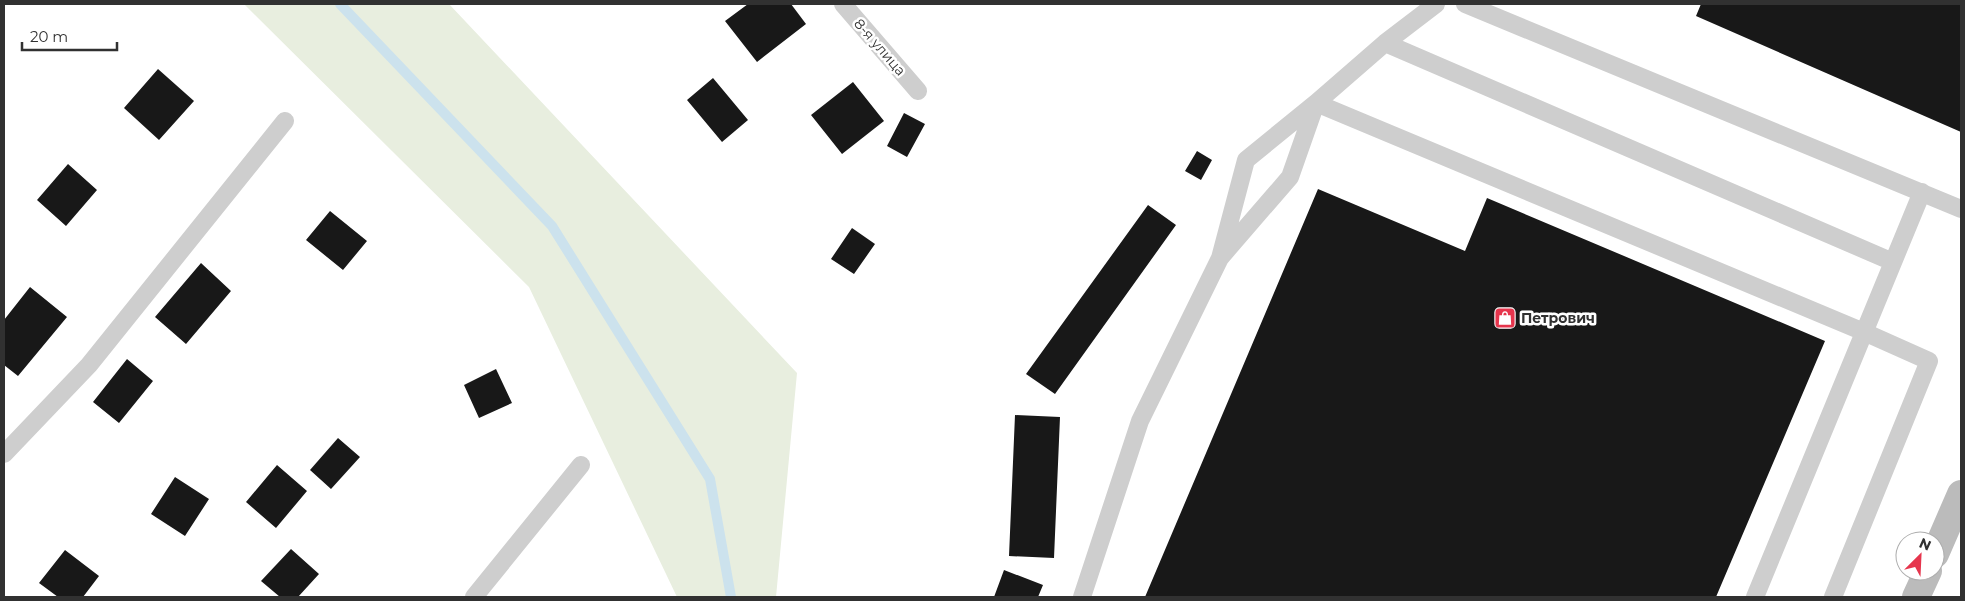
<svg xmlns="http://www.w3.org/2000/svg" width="1965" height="601" font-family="Montserrat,sans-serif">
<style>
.green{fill:#e8eedf}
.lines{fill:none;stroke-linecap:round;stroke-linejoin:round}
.stream{stroke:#cce2ed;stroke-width:10}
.building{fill:#181818}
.lane{stroke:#cecece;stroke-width:18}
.secondary{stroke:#bbb;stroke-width:28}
.labels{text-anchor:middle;stroke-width:5;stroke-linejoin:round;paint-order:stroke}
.street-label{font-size:14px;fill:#313131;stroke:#fff}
.poi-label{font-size:14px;font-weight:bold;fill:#313131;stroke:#fff;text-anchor:start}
</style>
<rect width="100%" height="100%" fill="#fff"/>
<path class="green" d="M244,4H449L797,373L776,597H677L529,287Z"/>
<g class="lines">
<path class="stream" d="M340,4L552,226L710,479L731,597"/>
</g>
<path class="building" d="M748,4H791L806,24L757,62L725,21Z
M1701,4H1961V132L1696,16Z
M158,69L194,101L159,140L124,108Z
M713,78L748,120L722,142L687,100Z
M853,82L884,121L842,154L811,115Z
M904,113L925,124L907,157L887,146Z
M1197,151L1212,160L1201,180L1185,171Z
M68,164L97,190L66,226L37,200Z
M1318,189L1465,251L1487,198L1825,341L1716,597H1145Z
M1148,205L1176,225L1055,394L1026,374Z
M330,211L367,241L343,270L306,240Z
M852,228L875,244L854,274L831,259Z
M201,263L231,291L186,344L155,317Z
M30,287L67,317L18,376L4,365V320Z
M127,359L153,381L119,423L93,402Z
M496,369L512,403L479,418L464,385Z
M1015,415L1060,417L1054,558L1009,556Z
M338,438L360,457L331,489L310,470Z
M277,465L307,491L276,528L246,502Z
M175,477L209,499L185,536L151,514Z
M291,549L319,574L298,597H280L261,581Z
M65,550L99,576L83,597H58L39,583Z
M1004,570L1043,585L1038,597H994Z"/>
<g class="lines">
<path class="lane" d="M843,4L918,91
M1436,4L1385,43L1316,103L1864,332L1929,361L1833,597
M1465,4L1961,209
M1385,43L1893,262
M1316,103L1290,177L1220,258L1246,160Z
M4,454L89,365L285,121
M474,597L581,465
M1082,597L1140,421L1220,258
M1755,597L1922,192"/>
<path class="secondary" d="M1935,554L1961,494
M1916,597L1928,571"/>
</g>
<defs>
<g id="shop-square" transform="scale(1.125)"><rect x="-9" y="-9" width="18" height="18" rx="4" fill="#e6354d" stroke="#fff"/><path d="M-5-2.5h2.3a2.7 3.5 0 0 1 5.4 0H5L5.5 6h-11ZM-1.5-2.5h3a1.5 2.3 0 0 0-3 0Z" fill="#fff"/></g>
</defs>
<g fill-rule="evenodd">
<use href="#shop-square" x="1505" y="318"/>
</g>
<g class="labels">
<g class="street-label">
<text transform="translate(880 47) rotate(49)" y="5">8-я улица</text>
</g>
<g class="poi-label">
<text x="1521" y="323">Петрович</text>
</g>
</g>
<rect width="1965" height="601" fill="none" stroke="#313131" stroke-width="10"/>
<g transform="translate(1920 556) rotate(24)"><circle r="24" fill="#ffffff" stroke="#adadad"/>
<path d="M0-4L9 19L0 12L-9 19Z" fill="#e6354d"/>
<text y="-8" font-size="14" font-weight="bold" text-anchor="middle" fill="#313131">N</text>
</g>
<path d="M22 42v8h95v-8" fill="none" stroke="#313131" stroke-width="2.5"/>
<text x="30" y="42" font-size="15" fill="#313131" stroke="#ffffff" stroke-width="4" paint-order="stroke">20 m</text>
</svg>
